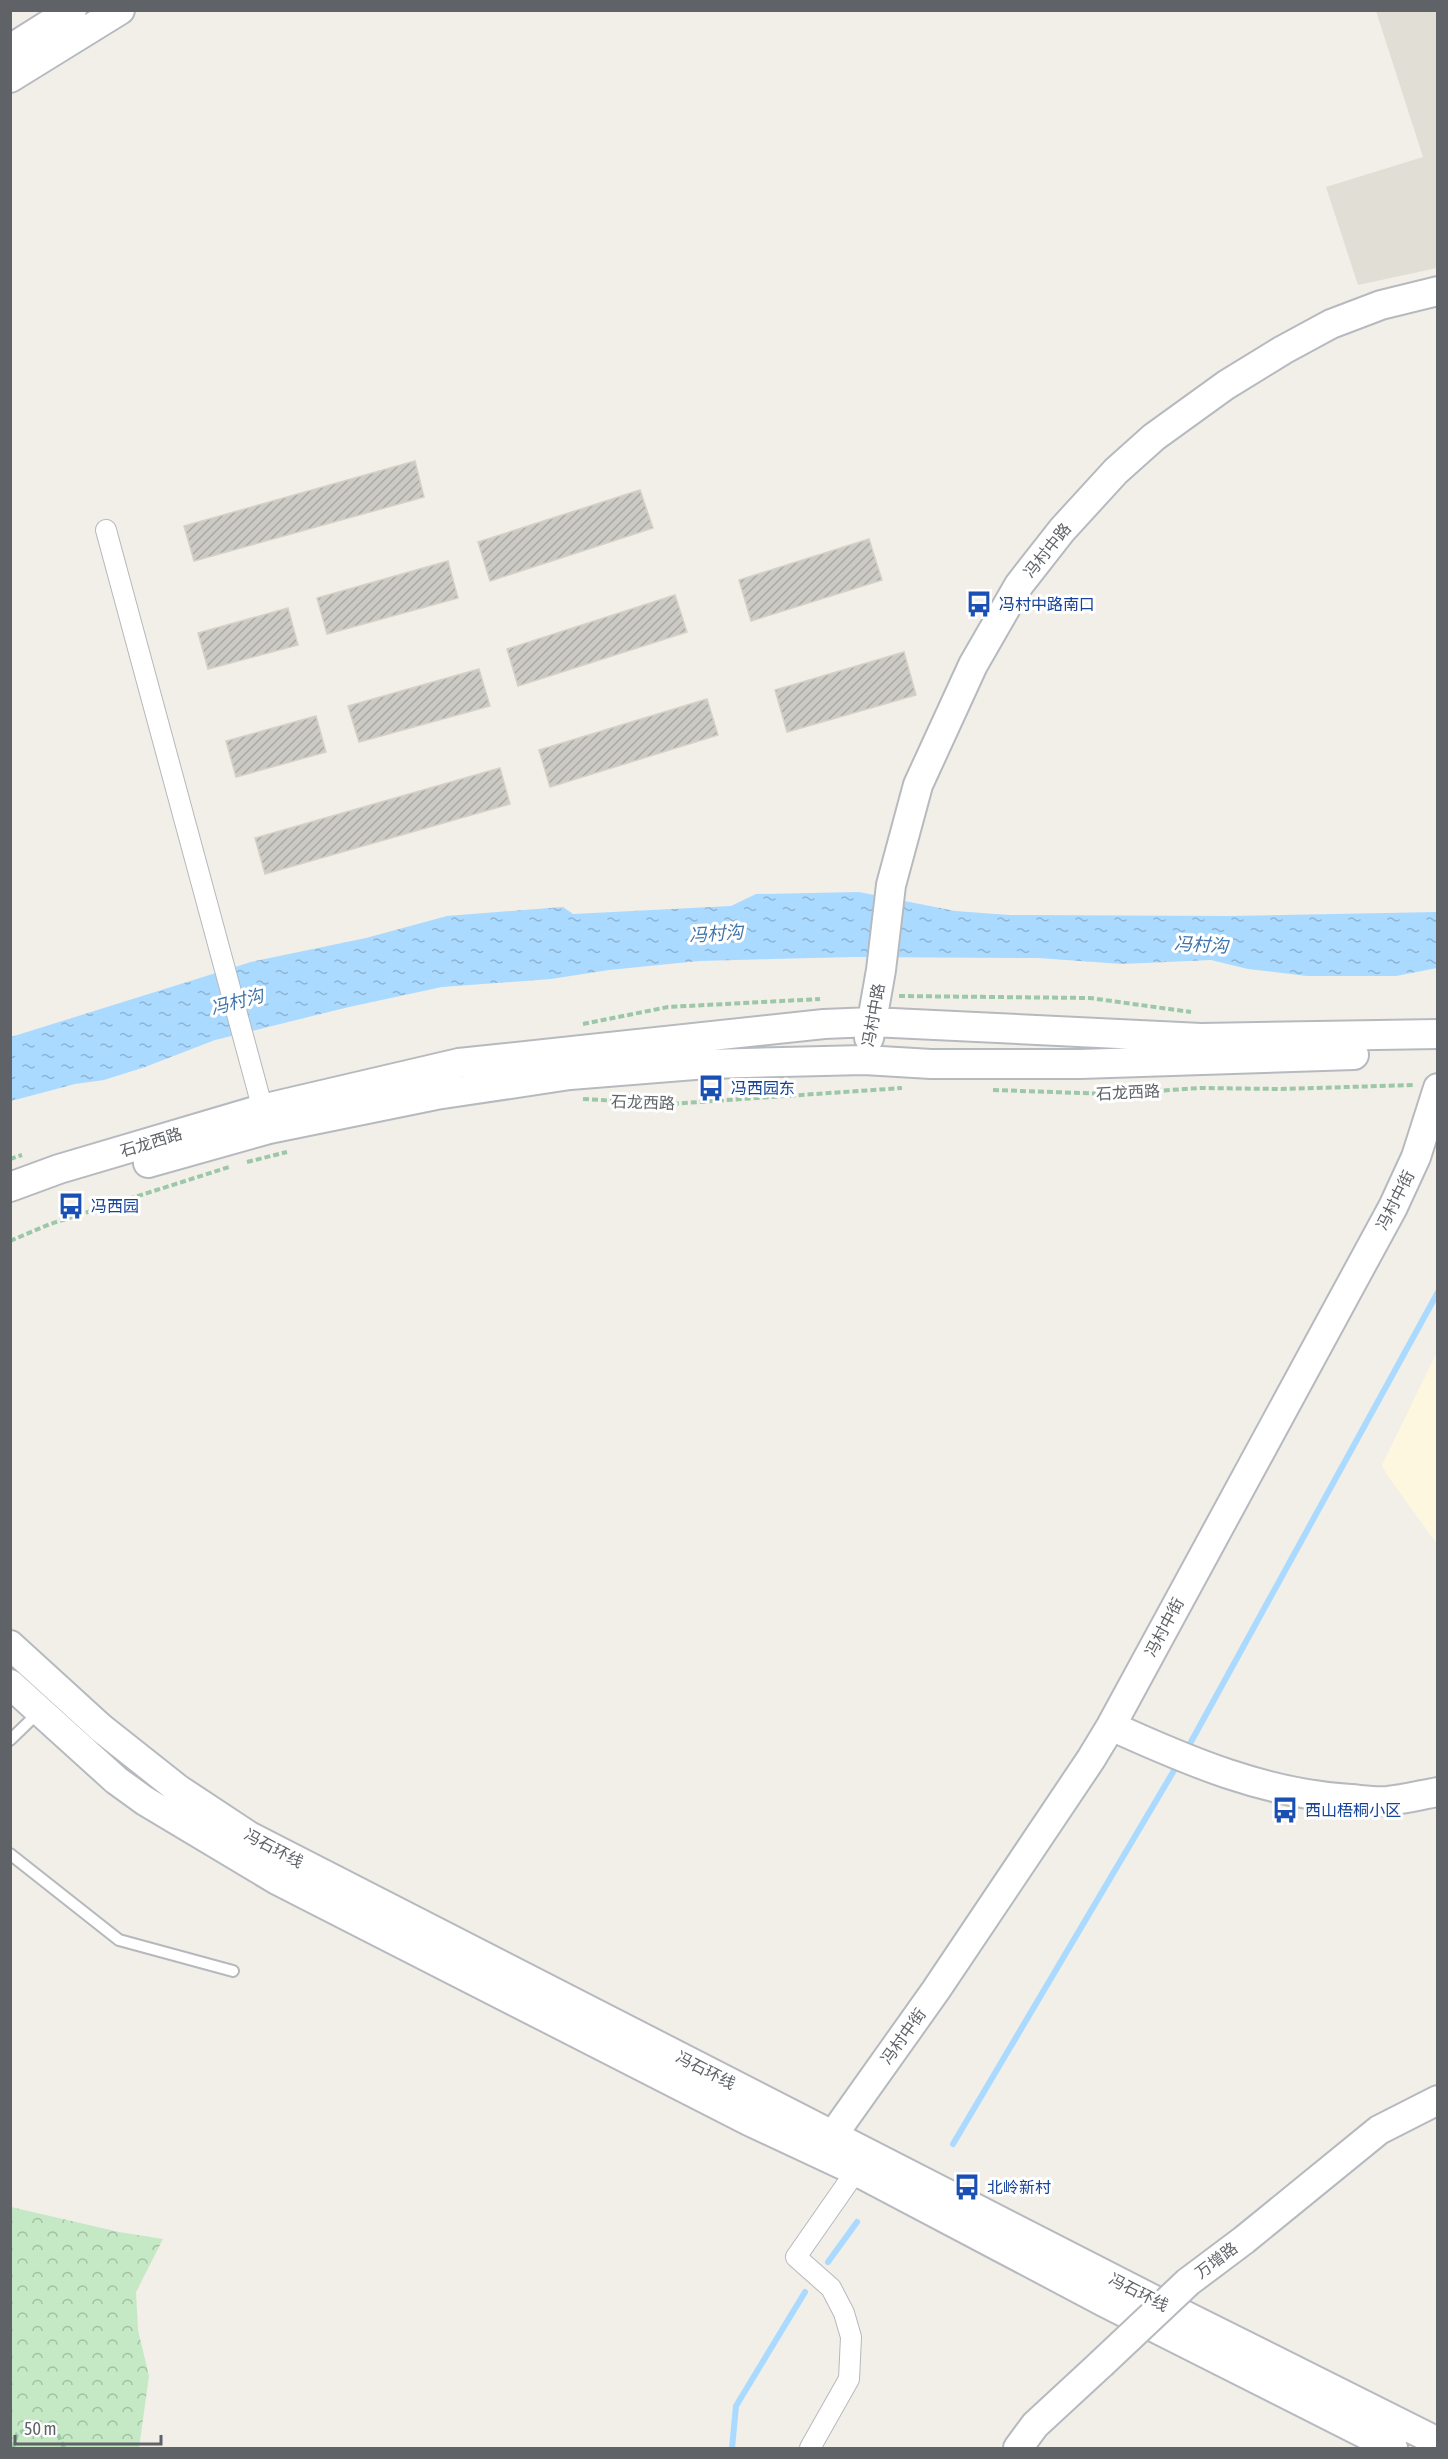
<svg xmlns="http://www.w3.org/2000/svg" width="1448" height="2459" font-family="'Asap Condensed','Noto Sans SC',sans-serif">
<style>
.commercial{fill:#fef7e0}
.education{fill:#e1ded6}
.forest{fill:url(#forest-crowns)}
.water{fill:url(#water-ripples)}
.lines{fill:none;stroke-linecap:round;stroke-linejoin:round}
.stream{stroke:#aadaff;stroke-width:6}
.building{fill:url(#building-hatch);stroke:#d6d1c6;stroke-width:1.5}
.lane-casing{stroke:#b5b8bc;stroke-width:14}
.street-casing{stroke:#b5b8bc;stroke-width:22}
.secondary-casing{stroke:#b6babf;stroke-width:32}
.path{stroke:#9cc7a9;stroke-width:4;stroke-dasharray:6 3;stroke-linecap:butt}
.lane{stroke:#fff;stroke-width:10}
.street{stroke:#fff;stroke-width:20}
.secondary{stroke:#fff;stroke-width:28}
.secondary-bridge-casing{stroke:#b6babf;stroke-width:32;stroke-linecap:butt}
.secondary-bridge{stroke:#fff;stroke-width:28}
.labels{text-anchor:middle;stroke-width:6;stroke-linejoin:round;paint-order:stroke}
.street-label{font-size:16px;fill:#5f6368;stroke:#fff}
.transit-label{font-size:16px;fill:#164399;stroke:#fff;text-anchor:start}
.water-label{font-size:18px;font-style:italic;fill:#4174aa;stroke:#fff}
</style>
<defs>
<pattern id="forest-crowns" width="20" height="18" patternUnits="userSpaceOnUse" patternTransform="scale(1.5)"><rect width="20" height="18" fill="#c5e8c5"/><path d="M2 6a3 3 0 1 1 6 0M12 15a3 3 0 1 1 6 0" fill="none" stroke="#a3c0a4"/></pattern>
<pattern id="water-ripples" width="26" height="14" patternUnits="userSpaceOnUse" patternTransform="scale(1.5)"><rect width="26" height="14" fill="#aadaff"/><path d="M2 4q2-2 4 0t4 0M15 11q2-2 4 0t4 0" fill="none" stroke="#8eb4d2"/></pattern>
<pattern id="building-hatch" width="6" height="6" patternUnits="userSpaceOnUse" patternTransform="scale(1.5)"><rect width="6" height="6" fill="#cccac5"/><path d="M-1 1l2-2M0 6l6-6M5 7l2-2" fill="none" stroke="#a9a8a4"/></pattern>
</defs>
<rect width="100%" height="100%" fill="#f1efe8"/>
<path class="commercial" d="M1437,1352H1438L1437,1544L1387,1475L1382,1465Z"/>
<path class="education" d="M1376,11H1437V268L1358,285L1326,187L1423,157Z"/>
<path class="forest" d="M11,2207L119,2232L163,2239L136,2292L138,2330L149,2376L139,2448H11Z"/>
<path class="water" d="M859,892L955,911L1009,915L1229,916L1437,912V968L1396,976H1307L1248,969L1211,960L1122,964L1038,958L854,957L699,961L609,970L551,979L442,987L349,1007L215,1040L145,1067L104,1080L75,1084L11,1101V1037L251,962L366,938L447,916L563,907L573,914L731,906L756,894Z"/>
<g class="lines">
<path class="stream" d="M1186,1751L1438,1292
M953,2144L1179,1762
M828,2262L857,2222
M732,2448L736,2406L805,2292"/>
</g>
<path class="building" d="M415,461L424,497L194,561L184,526Z
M640,490L653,528L490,581L478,542Z
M869,539L882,580L751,621L739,580Z
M448,561L458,598L327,634L317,598Z
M675,595L687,632L518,686L507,649Z
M288,608L298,645L208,669L198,633Z
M904,652L916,695L787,732L775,690Z
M479,669L490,706L359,742L348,706Z
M707,699L718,735L550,787L539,750Z
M316,716L326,752L236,777L226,741Z
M500,768L510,804L265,874L255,838Z"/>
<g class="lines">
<g class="lane-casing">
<path id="lane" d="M10,1740L38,1713
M10,1854L119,1940L233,1971"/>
</g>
<g class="street-casing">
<path id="street" d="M106,530L266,1121
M810,2448L849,2379L851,2337L844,2313L831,2288L796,2257L856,2171"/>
</g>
<g class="secondary-casing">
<path id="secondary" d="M10,49L72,10
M10,78L120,10
M869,1038L881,970L891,885L918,785L973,665L1019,585L1062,530L1116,471L1154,437L1226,385L1283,350L1331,324L1381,305L1438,291
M148,1163L269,1129L436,1095L570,1075L707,1064L864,1060L931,1064H1080L1354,1055
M10,1187L59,1169L262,1109L459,1063L824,1024L872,1022L1201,1038L1438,1034
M10,1645L101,1728L178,1789L249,1836L1166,2306L1438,2442
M10,1684L116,1780L145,1801L277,1880L749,2121L856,2171L1106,2303L1393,2448
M1111,1726C1188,1761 1265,1794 1351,1799C1363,1800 1376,1802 1388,1801C1404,1799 1421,1795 1438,1792
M833,2135L936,1990L1091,1759L1111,1726L1393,1207L1416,1157L1438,1088
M1188,2282L1244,2240L1379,2130L1438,2100
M1018,2448L1035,2425L1101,2364"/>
</g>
<path class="path" d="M899,996L1090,998L1191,1012
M583,1024L668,1007L820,999
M993,1090L1110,1094L1200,1088L1281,1089L1414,1085
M583,1099L670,1104L902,1088
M10,1159L22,1155
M247,1162L287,1152
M10,1241L50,1224L229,1167
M13,2448L17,2434L40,2422L56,2430L64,2448"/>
<use href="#lane" class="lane"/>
<use href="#street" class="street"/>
<use href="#secondary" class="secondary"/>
<g class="secondary-bridge-casing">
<path id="secondary-bridge" d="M1101,2364L1188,2282"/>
</g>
<use href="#secondary-bridge" class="secondary-bridge"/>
</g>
<defs>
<g id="bus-bare" transform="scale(2.07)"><path d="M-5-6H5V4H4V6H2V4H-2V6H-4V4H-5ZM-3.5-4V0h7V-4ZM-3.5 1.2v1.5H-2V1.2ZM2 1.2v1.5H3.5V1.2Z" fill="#1a4fb4" stroke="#fff" stroke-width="2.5" paint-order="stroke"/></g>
</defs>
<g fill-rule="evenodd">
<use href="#bus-bare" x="979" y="604"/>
<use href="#bus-bare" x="711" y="1088"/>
<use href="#bus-bare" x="71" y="1206"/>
<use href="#bus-bare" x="1285" y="1810"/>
<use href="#bus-bare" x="967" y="2187"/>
</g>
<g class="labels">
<g class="street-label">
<text transform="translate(1047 550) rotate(-51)" y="6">冯村中路</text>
<text transform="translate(873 1015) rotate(-80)" y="6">冯村中路</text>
<text transform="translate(1128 1092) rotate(-3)" y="6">石龙西路</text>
<text transform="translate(643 1102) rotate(2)" y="6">石龙西路</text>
<text transform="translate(151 1142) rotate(-17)" y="6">石龙西路</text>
<text transform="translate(1395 1200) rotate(-63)" y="6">冯村中街</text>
<text transform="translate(1164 1627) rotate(-62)" y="6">冯村中街</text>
<text transform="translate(274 1848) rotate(28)" y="6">冯石环线</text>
<text transform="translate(903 2036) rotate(-54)" y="6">冯村中街</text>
<text transform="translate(706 2070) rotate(27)" y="6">冯石环线</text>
<text transform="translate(1216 2260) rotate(-37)" y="6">万增路</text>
<text transform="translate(1139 2292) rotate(27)" y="6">冯石环线</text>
</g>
<g class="transit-label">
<text x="999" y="610">冯村中路南口</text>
<text x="731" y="1094">冯西园东</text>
<text x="91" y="1212">冯西园</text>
<text x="1305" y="1816">西山梧桐小区</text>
<text x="987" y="2193">北岭新村</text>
</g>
<g class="water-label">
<text transform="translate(716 934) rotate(-4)" y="6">冯村沟</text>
<text transform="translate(1201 945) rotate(3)" y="6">冯村沟</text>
<text transform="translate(237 1002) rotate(-15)" y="6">冯村沟</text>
</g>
</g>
<rect width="1448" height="2459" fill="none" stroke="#5f6368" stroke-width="24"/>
<path d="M15 2435v9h146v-9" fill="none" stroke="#5f6368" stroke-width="3"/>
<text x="24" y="2435" font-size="18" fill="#5f6368" stroke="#ffffff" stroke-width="4.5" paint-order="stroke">50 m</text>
</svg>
